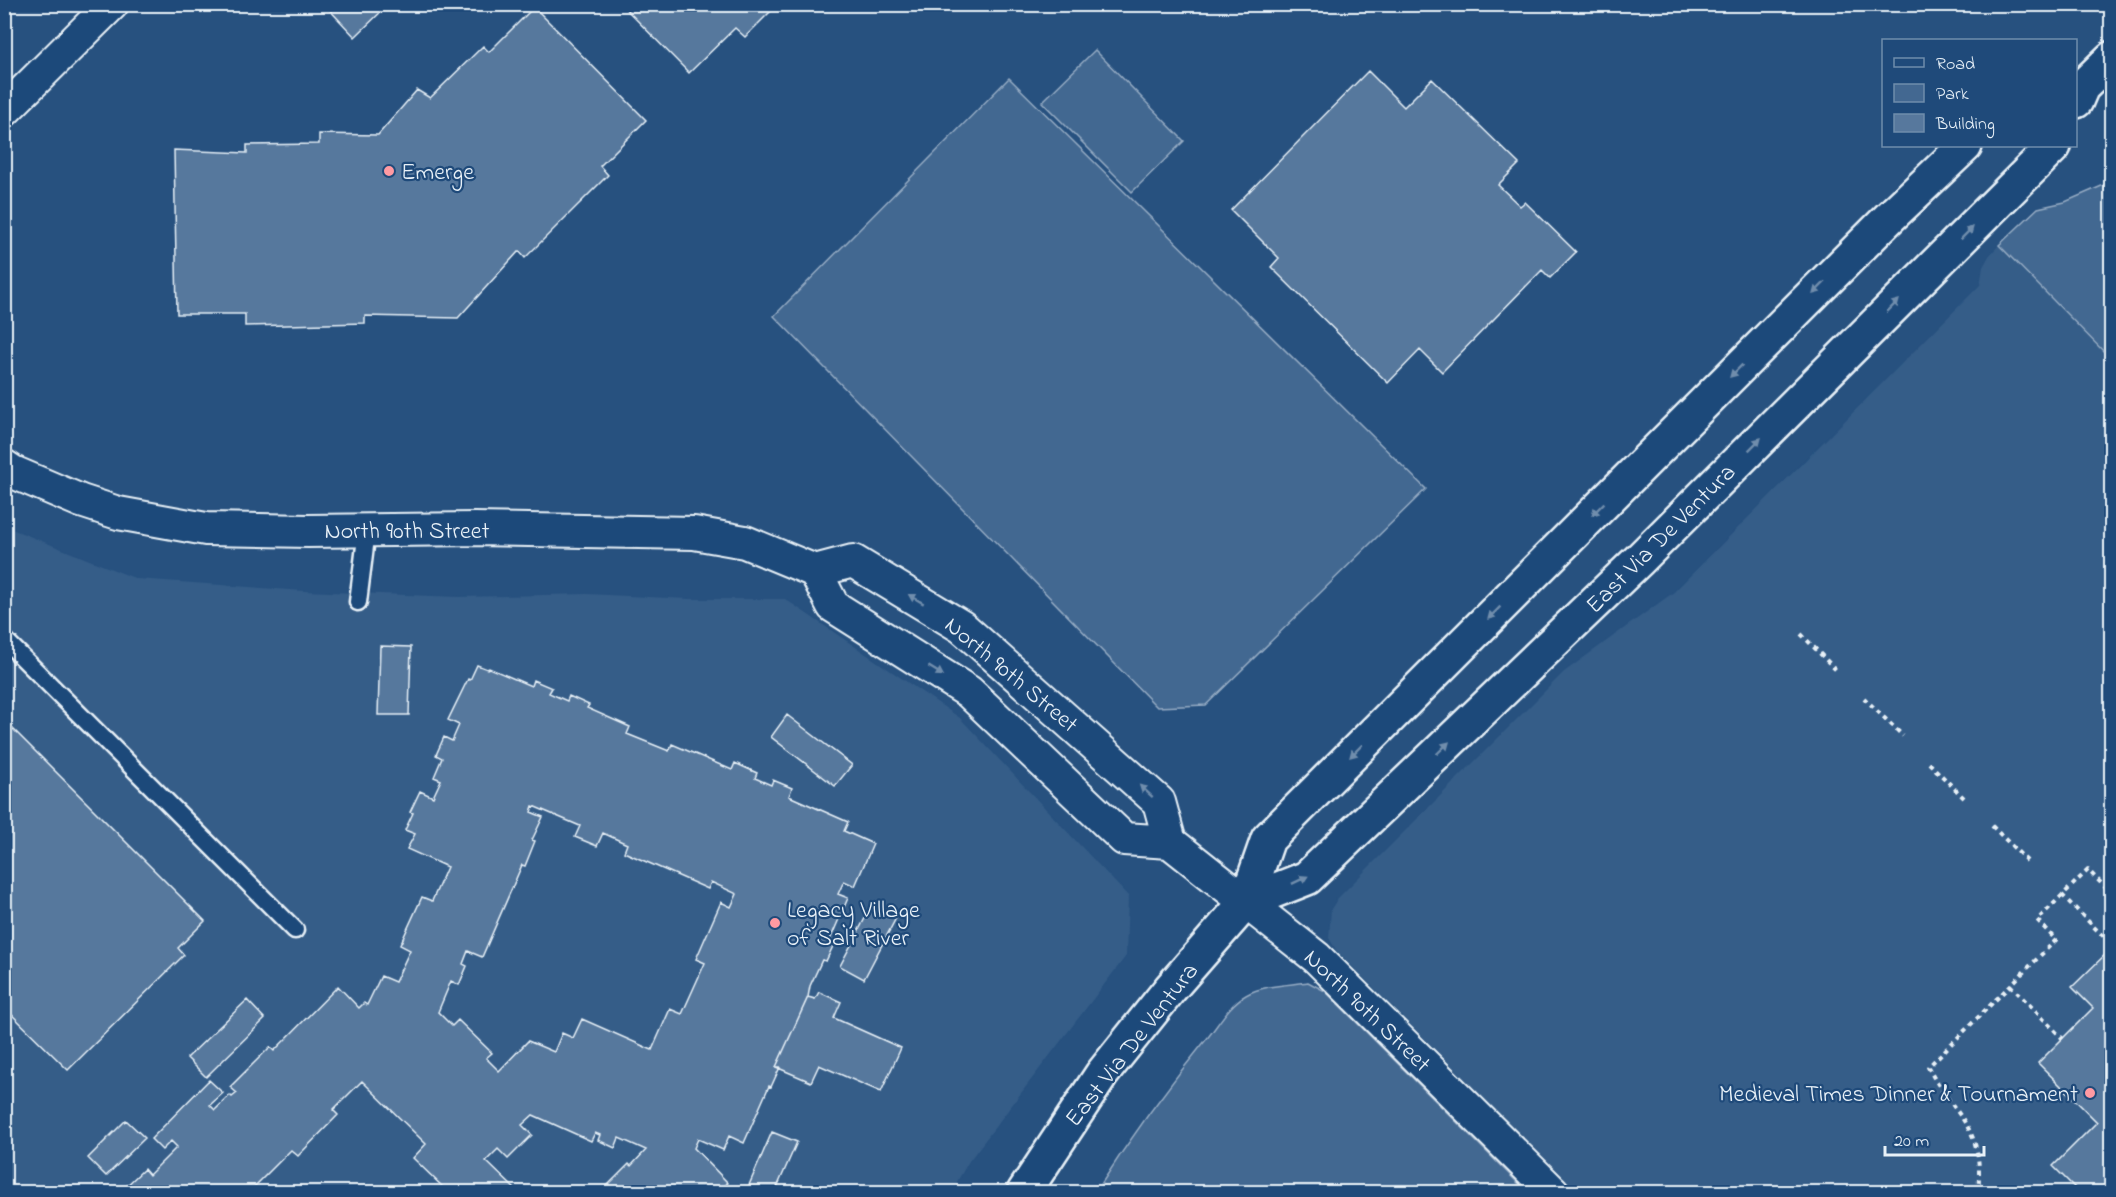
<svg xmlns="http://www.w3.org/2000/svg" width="2116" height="1197" font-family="'Indie Flower',sans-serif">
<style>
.built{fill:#355d88}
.green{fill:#436891;stroke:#96acc4;stroke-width:1.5}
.building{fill:#57789d;stroke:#e8f1f8;stroke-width:1.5;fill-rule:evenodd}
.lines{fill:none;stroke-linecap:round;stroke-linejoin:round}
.lane-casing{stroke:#e8f1f8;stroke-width:21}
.street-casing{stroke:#e8f1f8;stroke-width:36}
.secondary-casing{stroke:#e8f1f8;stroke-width:38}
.path{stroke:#e8f1f8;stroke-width:4;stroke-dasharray:4.5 4.5;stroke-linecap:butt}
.lane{stroke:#1f4a7a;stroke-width:16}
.street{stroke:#1f4a7a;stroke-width:32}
.secondary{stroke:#1f4a7a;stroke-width:33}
.oneway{fill:#6f8dac}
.poi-dot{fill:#ff9aa2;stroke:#1f4a7a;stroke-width:2}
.labels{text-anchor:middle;stroke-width:4.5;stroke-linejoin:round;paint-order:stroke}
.poi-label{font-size:24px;fill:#e8f1f8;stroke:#1f4a7a;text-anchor:start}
.street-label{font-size:24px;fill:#e8f1f8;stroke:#1f4a7a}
</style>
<rect width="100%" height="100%" fill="#27517f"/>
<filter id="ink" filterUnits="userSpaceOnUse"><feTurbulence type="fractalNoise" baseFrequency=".0167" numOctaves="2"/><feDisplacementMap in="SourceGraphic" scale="12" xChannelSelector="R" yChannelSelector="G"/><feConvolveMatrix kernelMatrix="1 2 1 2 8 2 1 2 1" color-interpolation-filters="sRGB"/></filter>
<g filter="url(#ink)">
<path class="built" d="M1999,245L2111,359V1192H1578L1336,950L1329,938L1331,909L1338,898L1564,672L1674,592L1980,285L1983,267L1989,256Z
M4,526L137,579L304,591L459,597L587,594L689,599H785L960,718L1128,896L1126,956L969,1161L951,1192H5Z"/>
<path class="green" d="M1095,50L1184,141L1132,192L1042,102Z
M1009,78L1426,489L1206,705L1157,707L774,316Z
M2111,182V359L1999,245L2038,208L2065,202Z
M1308,982L1325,991L1527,1192H1096C1130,1138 1168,1086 1209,1036C1220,1022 1230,1004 1246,995C1263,985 1289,985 1308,982Z"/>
<path class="building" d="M324,4H389L355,37Z
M621,4H778L745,37L735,28L689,73Z
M534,7L646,120L600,166L608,175L525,258L519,251L458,318L365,316V323L245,326V314H177L174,150L247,153V145L319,144V134L378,135L417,90L430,98L483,46L489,52Z
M1368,71L1404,107L1432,79L1519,164L1498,185L1520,206L1525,202L1576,252L1550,278L1542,270L1442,372L1420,350L1388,383L1271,267L1279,258L1231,210Z
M380,646L411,647L409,715H378Z
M477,665L487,669L489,668L531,686L533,680L552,688L549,693L567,701L569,696L589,705L587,708L630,727L627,734L669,751L672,744L732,770L735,763L757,773L755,778L771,785L773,780L792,788L789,796L848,822L844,831L873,844L855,886L844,881L838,894L848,898L830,940L835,942L826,961L822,960L810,986L808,997L776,1067H780L771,1087L769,1086L744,1143L729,1136L723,1150L698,1139L694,1148L728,1183L717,1192H601L629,1164L631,1166L646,1150L619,1138L615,1148L598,1140L600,1135L595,1133L591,1141L533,1115L522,1125L532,1135L508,1159L498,1149L486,1161L518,1192H448L413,1158L426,1144L362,1081L333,1110L338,1115L298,1156L291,1150L249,1192H120L144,1169L149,1175L177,1147L171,1141L162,1150L151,1139L209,1080L223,1093L210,1105L215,1110L230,1095L232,1097L237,1093L230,1087L270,1047L274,1051L338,986L359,1008L364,1003L367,1005L381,976L395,982L410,950L400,945L422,897L432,901L447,867L407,849L415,834L405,830L413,813L410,812L420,791L433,797L441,780L434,777L442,758L436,755L444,737L452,741L459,725L448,720L468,679L470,680ZM533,806L580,826L575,837L597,846L603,833L627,844L624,852L708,889L711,882L737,894L731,907L721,902L696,959L705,963L682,1014L670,1009L652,1050L582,1019L573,1038L562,1033L554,1052L528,1041L499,1071L486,1058L492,1053L458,1020L452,1026L438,1012L451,981L459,985L467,966L463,964L468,951L482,957L522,865L525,866L535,841L532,840L543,817L531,812Z
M787,715L852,765L835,786L771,737Z
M4,720L205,921L178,948L184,955L68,1070L4,1007Z
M872,905L896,918L864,979L840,966Z
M2112,948V1192H2079L2053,1166L2097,1122L2038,1063L2093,1008L2072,987Z
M819,992L841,1002L834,1018L901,1048L881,1092L819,1065L811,1082L776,1067L808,997L815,999Z
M247,1000L265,1019L206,1077L187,1058Z
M126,1120L145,1138L106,1176L88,1158Z
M772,1132L797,1142L775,1192H746Z"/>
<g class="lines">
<g class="lane-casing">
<path id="lane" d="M358,602L367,530
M4,639L295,930"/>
</g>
<g class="street-casing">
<path id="street" d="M4,111L112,4
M4,466L13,472L81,501L118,513L206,529L308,531L475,529L694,533L745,542L815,571L853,561L962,627L1159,802L1170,842
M815,571L833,606L969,692L1124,839L1170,842L1317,958L1553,1192"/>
</g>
<g class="secondary-casing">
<path id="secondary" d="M2076,101L2082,87L2112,58
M1246,902L1307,878L1639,560L2054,146
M1024,1192L1102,1074L1170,989L1246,902L1268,839L1890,217L1965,146"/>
</g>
<path class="path" d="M1801,634L1837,671
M1864,698L1903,736
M1929,763L1966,800
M1992,826L2030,864
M2062,895L2112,945
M2010,985L2063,1039
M1978,1192C1985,1125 1955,1119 1928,1067L2056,940L2037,920L2088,870L2107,889L2112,884"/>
<use href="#lane" class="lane"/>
<use href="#street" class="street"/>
<use href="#secondary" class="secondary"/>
</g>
<defs><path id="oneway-solid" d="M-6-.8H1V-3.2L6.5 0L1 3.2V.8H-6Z" transform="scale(1.5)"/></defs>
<g class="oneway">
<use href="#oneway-solid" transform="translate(1967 233) rotate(-45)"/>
<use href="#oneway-solid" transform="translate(1819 288) rotate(135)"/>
<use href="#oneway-solid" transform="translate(1893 306) rotate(-45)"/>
<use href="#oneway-solid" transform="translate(1736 371) rotate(135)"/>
<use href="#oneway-solid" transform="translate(1755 444) rotate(-45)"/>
<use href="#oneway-solid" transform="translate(1598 509) rotate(135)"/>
<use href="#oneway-solid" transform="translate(916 599) rotate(-149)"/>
<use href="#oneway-solid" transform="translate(1494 613) rotate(135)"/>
<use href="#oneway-solid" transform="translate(936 671) rotate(32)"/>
<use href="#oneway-solid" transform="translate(1443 748) rotate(-44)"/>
<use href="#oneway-solid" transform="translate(1356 751) rotate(135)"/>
<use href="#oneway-solid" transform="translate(1146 791) rotate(-138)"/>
<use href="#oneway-solid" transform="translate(1300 880) rotate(-26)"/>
</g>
</g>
<g class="poi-dot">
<circle cx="389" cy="171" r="6"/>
<circle cx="775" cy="923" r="6"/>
<circle cx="2090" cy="1093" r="6"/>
</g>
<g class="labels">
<g class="poi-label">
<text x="401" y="179">Emerge</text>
<text x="787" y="917">Legacy Village<tspan x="787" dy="28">of Salt River</tspan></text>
<text x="2078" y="1101" text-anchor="end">Medieval Times Dinner &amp; Tournament</text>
</g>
<g class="street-label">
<text x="407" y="538">North 90th Street</text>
<text transform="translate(1660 538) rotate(-45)" y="8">East Via De Ventura</text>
<text transform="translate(1012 674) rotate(40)" y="8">North 90th Street</text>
<text transform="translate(1368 1010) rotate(44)" y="8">North 90th Street</text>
<text transform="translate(1131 1044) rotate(-52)" y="8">East Via De Ventura</text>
</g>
</g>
<rect width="2116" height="1197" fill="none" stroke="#1f4a7a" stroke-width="24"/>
<rect x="12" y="12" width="2092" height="1173" fill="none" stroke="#e8f1f8" stroke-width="2" filter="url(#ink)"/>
<rect x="1882" y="39" width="195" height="108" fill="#1f4a7a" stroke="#6f8dac" stroke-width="1.5"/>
<rect x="1894" y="58" width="30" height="9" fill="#1f4a7a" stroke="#6f8dac" stroke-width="1.5"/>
<text x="1936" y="69" font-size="18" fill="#e8f1f8">Road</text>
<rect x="1894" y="84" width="30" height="18" fill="#436891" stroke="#6f8dac" stroke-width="1.5"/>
<text x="1936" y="99" font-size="18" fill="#e8f1f8">Park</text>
<rect x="1894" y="114" width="30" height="18" fill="#57789d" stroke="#6f8dac" stroke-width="1.5"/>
<text x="1936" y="129" font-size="18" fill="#e8f1f8">Building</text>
<path d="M1885 1146v9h99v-9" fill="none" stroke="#e8f1f8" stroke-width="3"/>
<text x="1894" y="1146" font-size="18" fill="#e8f1f8" stroke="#1f4a7a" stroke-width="4.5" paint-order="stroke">20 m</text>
</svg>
